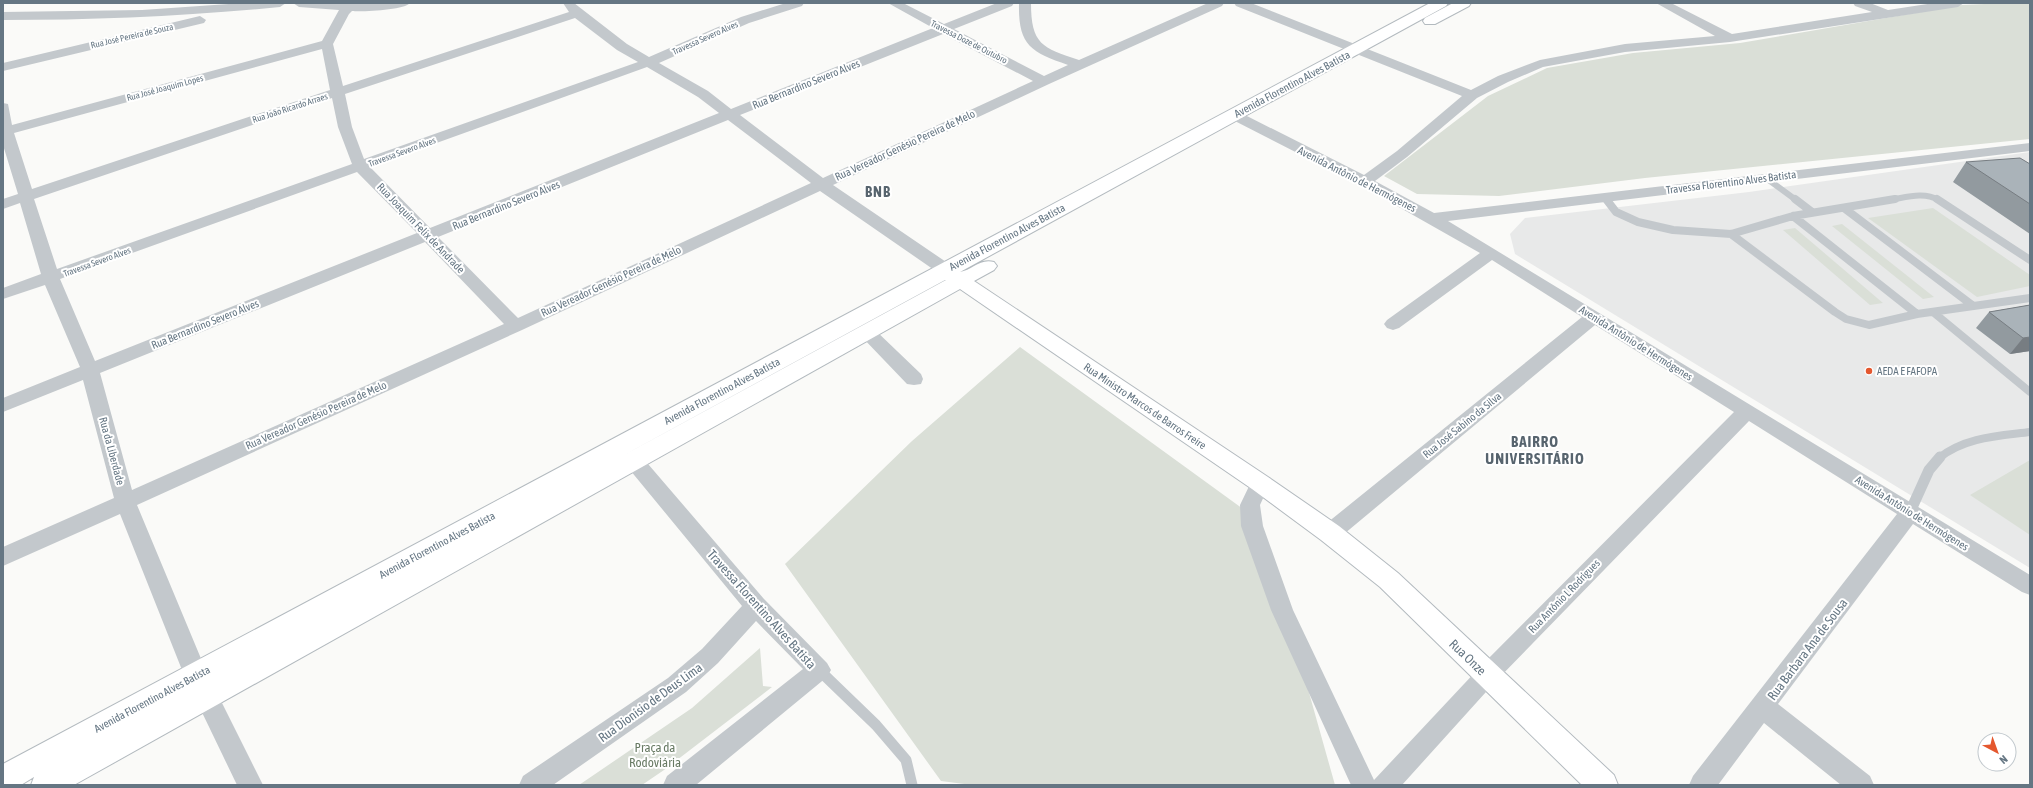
<svg xmlns="http://www.w3.org/2000/svg" width="2033" height="788" font-family="'Asap Condensed',sans-serif">
<style>
.built{fill:#e8e9e9}
.green{fill:#dadfd7}
.lines{fill:none;stroke-linecap:round;stroke-linejoin:round}
.secondary-casing{stroke:#b3babf;stroke-width:2}
.lane-far2{stroke:#c3c8cc;stroke-width:6}
.lane-far1{stroke:#c3c8cc;stroke-width:8}
.lane{stroke:#c3c8cc;stroke-width:11}
.street{fill:#c3c8cc;fill-rule:evenodd}
.secondary{fill:#fff;fill-rule:evenodd}
.wall{fill:#929a9f}
.shaded-wall{fill:#777d82}
.building{fill:#aab3b9;stroke:#777d82}
.poi-dot{fill:#e4572e;stroke:#fff;stroke-width:1.5}
.labels{text-anchor:middle;stroke-width:4;stroke-linejoin:round;paint-order:stroke}
.far-street-label{font-size:9px;fill:#657683;stroke:#fff}
.street-label{font-size:11px;fill:#657683;stroke:#fff}
.poi-label{font-size:11px;fill:#657683;stroke:#fff;text-anchor:start}
.near-street-label{font-size:13px;fill:#657683;stroke:#fff}
.near-park-label{font-size:13px;fill:#687a64;stroke:#fff}
.district-label{font-size:15px;font-weight:bold;letter-spacing:1px;fill:#57646e;stroke:#fff}
</style>
<rect width="100%" height="100%" fill="#fafaf8"/>
<path class="built" d="M2030,152V568L1515,254L1510,234L1525,218L1749,192Z"/>
<path class="green" d="M2007,3H2030V139L1645,178L1499,196L1417,194L1384,176L1488,96L1547,68L1633,53L1740,43L1962,5Z
M1933,208L2030,275V286L1977,297L1868,218Z
M1842,224L1934,297L1923,299L1832,226Z
M1795,228L1883,303L1870,305L1783,230Z
M1020,347L1261,522L1335,785H972L941,781L785,564L912,441Z
M2030,460V535L1970,495Z
M760,648L763,686L772,687L664,770L642,785H579L692,708Z"/>
<g class="lines">
<g class="secondary-casing">
<path id="secondary" d="M1430,3H1448L1446,6L960,272C972,270 980,258 994,262L997,266L994,270L974,281L1268,477L1339,526L1398,573L1614,775L1618,785H1582L1380,587L1321,540L1252,489L960,289L74,785H31L34,777L21,785H3V764ZM945,280H946L613,461Z
M1453,3H1471L1469,6L1435,24H1425L1423,21L1425,18Z"/>
</g>
<path class="lane-far2" d="M1766,178L1796,200
M1605,197L1607,200
M1889,200C1904,198 1924,191 1938,200"/>
<path class="lane-far1" d="M1606,199L1616,212L1638,222L1673,230L1731,234L1793,216L1895,199
M1795,199L1812,212
M1937,199L2030,260
M1844,208L1972,305
M1793,216L1917,314
M1731,234L1835,312L1846,319L1869,325L1917,314L2030,298
M1933,312L2030,392
M1939,458C1965,437 1999,436 2030,432"/>
<path class="lane" d="M1910,512L1929,470L1940,457
M819,670L876,725L906,760L912,785"/>
<path class="street" d="M243,3H286L280,7C188,16 96,20 3,20V12L142,10Z
M293,3H410C405,10 362,12 352,11L349,14L333,44L343,86L569,12L563,3H574L627,44L649,57L741,17L786,3H804L802,6L749,23L659,63L708,91L731,109L933,28L888,3H903L944,24L997,3H1014L1012,6L954,29L1044,76L1068,65C1030,52 1018,45 1019,3H1031C1031,44 1042,48 1079,60L1208,3H1224L1222,6L1049,84L833,185L952,266L954,270L952,274L946,275L940,274L820,191L522,330L137,505L207,673L263,785H237L184,675L120,514L3,566V547L114,498L83,380L3,412V398L80,367L45,285L3,299V288L41,274L20,203L3,209V199L18,194L3,145V103L8,104L12,125L322,41L339,10L299,7ZM575,18L617,50L638,62L364,159L352,127L345,94ZM943,34L1033,81L823,178L740,115ZM322,49L330,90L32,189L14,133ZM647,67L698,97L719,113L430,228L370,167ZM332,98L338,127L352,164L57,269L34,199ZM728,120L811,183L518,318L438,237ZM357,172L417,233L95,361L60,279ZM425,242L504,324L132,490L100,373Z
M1234,3H1251L1471,90L1498,76L1540,60L1625,44L1715,36L1656,3H1671L1732,34L1872,12L1855,6L1853,3H1870L1888,10L1934,3H1964L1958,7L1730,42L1625,52L1543,67L1508,82L1477,98L1407,157L1375,181L1434,213L2030,143V151L1448,221L2030,575V595L2022,592L1913,524L1778,704L1870,776L1874,785H1841L1764,723L1718,785H1689L1693,776L1897,514L1749,421L1495,682L1402,785H1351L1271,610L1241,526L1240,505L1253,478L1260,475L1267,478L1270,483L1260,505L1263,526L1293,610L1374,780L1479,668L1734,412L1595,325L1338,539L1330,541L1322,539L1319,533L1322,527L1582,317L1492,260L1399,328L1393,330L1387,328L1384,324L1387,320L1480,253L1360,185L1229,118L1227,115L1229,112H1239L1364,175L1397,151L1462,96L1236,6Z
M200,16L206,20L204,23L3,71V63Z
M867,326L873,328L921,374L923,379L921,384L914,385L907,384L861,336L858,332L861,328Z
M623,441L630,443L764,599L827,663L831,670L827,677L696,785H663L667,776L803,669L756,621L718,663L686,692L553,785H519L523,776L668,678L702,649L742,606L616,453L613,448L616,443Z"/>
<use href="#secondary" class="secondary"/>
</g>
<path class="wall" d="M1966,162L2030,164V234L1953,182Z
M2030,305V351L2010,354L1976,328L1989,312Z"/>
<path class="shaded-wall" d="M2030,337V351L2010,354L2023,338Z"/>
<path class="building" d="M2020,158L2030,164V204L1966,162Z
M2030,305V337L2023,338L1989,312Z"/>
<circle class="poi-dot" cx="1869" cy="371" r="4"/>
<g class="labels">
<g class="far-street-label">
<text transform="translate(132 36) rotate(-13)" y="3">Rua José Pereira de Souza</text>
<text transform="translate(705 38) rotate(-24)" y="3">Travessa Severo Alves</text>
<text transform="translate(969 42) rotate(27)" y="3">Travessa Doze de Outubro</text>
<text transform="translate(165 88) rotate(-15)" y="3">Rua José Joaquim Lopes</text>
<text transform="translate(290 108) rotate(-18)" y="3">Rua João Ricardo Arraes</text>
<text transform="translate(402 152) rotate(-20)" y="3">Travessa Severo Alves</text>
<text transform="translate(97 262) rotate(-20)" y="3">Travessa Severo Alves</text>
</g>
<g class="street-label">
<text transform="translate(806 84) rotate(-22)" y="4">Rua Bernardino Severo Alves</text>
<text transform="translate(1292 84) rotate(-28)" y="4">Avenida Florentino Alves Batista</text>
<text transform="translate(905 145) rotate(-25)" y="4">Rua Vereador Genésio Pereira de Melo</text>
<text transform="translate(1357 179) rotate(27)" y="4">Avenida Antônio de Hermógenes</text>
<text transform="translate(1731 182) rotate(-7)" y="4">Travessa Florentino Alves Batista</text>
<text transform="translate(506 205) rotate(-22)" y="4">Rua Bernardino Severo Alves</text>
<text transform="translate(421 228) rotate(46)" y="4">Rua Joaquim Felix de Andrade</text>
<text transform="translate(1007 237) rotate(-28)" y="4">Avenida Florentino Alves Batista</text>
<text transform="translate(611 281) rotate(-25)" y="4">Rua Vereador Genésio Pereira de Melo</text>
<text transform="translate(205 324) rotate(-22)" y="4">Rua Bernardino Severo Alves</text>
<text transform="translate(1636 343) rotate(32)" y="4">Avenida Antônio de Hermógenes</text>
<text transform="translate(722 391) rotate(-28)" y="4">Avenida Florentino Alves Batista</text>
<text transform="translate(1145 406) rotate(34)" y="4">Rua Ministro Marcos de Barros Freire</text>
<text transform="translate(316 415) rotate(-24)" y="4">Rua Vereador Genésio Pereira de Melo</text>
<text transform="translate(1462 425) rotate(-39)" y="4">Rua José Sabino da Silva</text>
<text transform="translate(112 451) rotate(75)" y="4">Rua da Liberdade</text>
<text transform="translate(1912 513) rotate(32)" y="4">Avenida Antônio de Hermógenes</text>
<text transform="translate(437 545) rotate(-28)" y="4">Avenida Florentino Alves Batista</text>
<text transform="translate(1564 596) rotate(-46)" y="4">Rua Antônio L Rodrigues</text>
<text transform="translate(152 699) rotate(-28)" y="4">Avenida Florentino Alves Batista</text>
</g>
<g class="poi-label">
<text x="1877" y="375">AEDA E FAFOPA</text>
</g>
<g class="near-street-label">
<text transform="translate(762 609) rotate(48)" y="5">Travessa Florentino Alves Batista</text>
<text transform="translate(1807 649) rotate(-53)" y="5">Rua Barbara Ana de Sousa</text>
<text transform="translate(1468 657) rotate(44)" y="5">Rua Onze</text>
<text transform="translate(650 702) rotate(-36)" y="5">Rua Dionísio de Deus Lima</text>
</g>
<g class="near-park-label">
<text x="655" y="752">Praça da<tspan x="655" dy="15">Rodoviária</tspan></text>
</g>
<g class="district-label">
<text x="878" y="197">BNB</text>
<text x="1535" y="447">BAIRRO<tspan x="1535" dy="17">UNIVERSITÁRIO</tspan></text>
</g>
</g>
<rect width="2033" height="788" fill="none" stroke="#657683" stroke-width="8"/>
<g transform="translate(1997 752) rotate(139)"><circle r="19" fill="#ffffff" stroke="#c1c8cd"/>
<path d="M0-3L7 15L0 10L-7 15Z" fill="#e4572e"/>
<text y="-6" font-size="11" font-weight="bold" text-anchor="middle" fill="#657683">N</text>
</g>
</svg>
